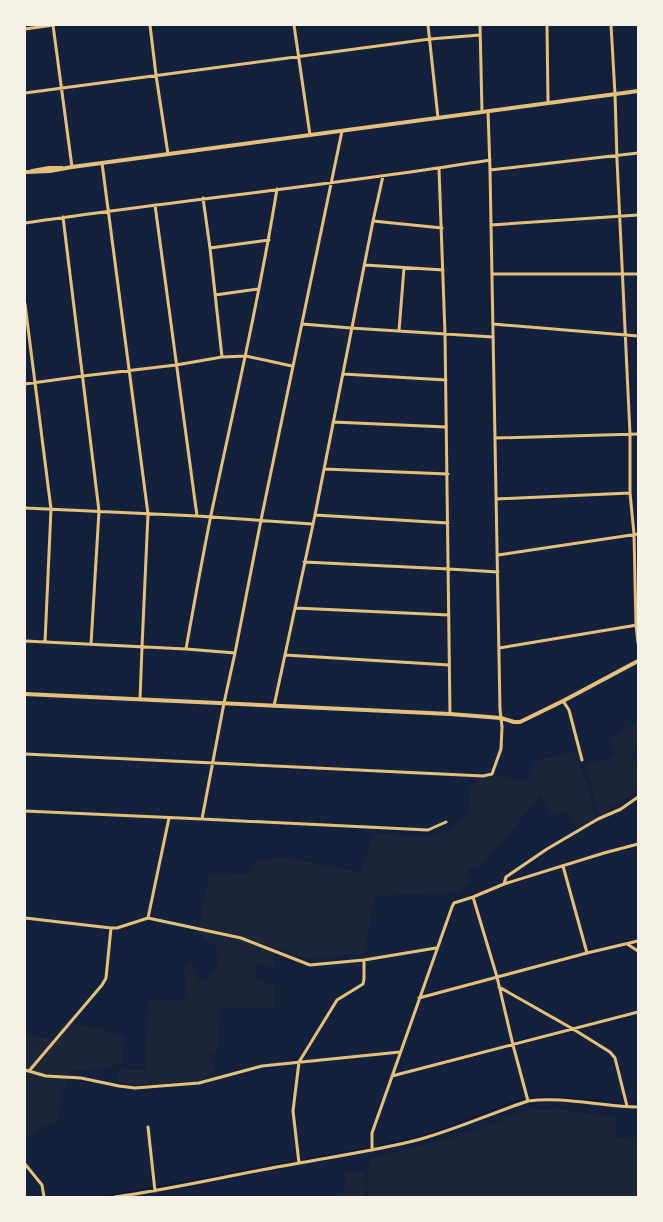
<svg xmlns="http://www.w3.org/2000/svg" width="663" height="1222" font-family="Mulish,sans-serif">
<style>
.green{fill:#1d2539}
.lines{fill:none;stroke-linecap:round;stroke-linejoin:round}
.stream{stroke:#0b132b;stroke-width:1}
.minor{stroke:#e5c07b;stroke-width:3}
.tertiary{stroke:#e5c07b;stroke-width:4}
.secondary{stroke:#e5c07b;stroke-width:4}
</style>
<rect width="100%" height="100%" fill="#14213d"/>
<path class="green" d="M638,721V748L631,754L638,765V790L599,816L586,764L616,756L608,740Z
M576,752L586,782L595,819L576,828L566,810L552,817L541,796L482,864L471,867L467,873L468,882L460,892L375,896L364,953L331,957L305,958L276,947L273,967L257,963L255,979L275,986V1009L221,1007L217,1052L209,1056L217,1073L195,1081L152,1084H134L118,1082L120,1068L146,1071L148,999L188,1001L184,970L188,963L192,964C197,970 196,976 201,982L208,980L216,968L220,956L214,945L204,938L198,932L209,875L249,874L255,862L282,857L360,872L374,833L422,837L448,832L460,822L468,812L470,789L479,779L493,775L526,782L537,760Z
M67,1022L124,1035L122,1064L107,1065L102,1071L71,1070L61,1098L58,1121L40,1127L25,1141V1034L52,1039Z
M556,1109L615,1117L617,1138L638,1136V1197H368L369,1159L465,1134L527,1111Z
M364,1170L365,1197H332L345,1189V1174Z"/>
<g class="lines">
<path class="stream" d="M532,1098L554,1097L621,1103
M632,1103L638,1102
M377,1146C405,1142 433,1133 459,1123C480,1115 500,1106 521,1100
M302,1160L365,1148
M157,1187L293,1161
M102,1197L151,1188"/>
<path class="minor" d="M53,25L72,167
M150,25L156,75L168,154
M294,25L310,135
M428,25L438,118
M480,25L482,112
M547,25L548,102
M611,25L615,94L617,160L630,434V493L634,534L636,625L638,643
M25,29L54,25
M25,93L430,39L480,35
M102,163L148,514L142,647L140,699
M439,169L445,334L450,714
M490,170L638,153
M203,198L210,248L222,357
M155,205L197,516
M63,217L99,511L91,644
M373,221L442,228
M25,223C180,200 335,185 490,160
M491,225L638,215
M210,248L269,240
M365,265L443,270
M492,274H638
M215,295L258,289
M25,304L51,509L45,642
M302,324L351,328L493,337
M493,324L638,336
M399,331L404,268
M343,374L446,380
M25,384L83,376L176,365L222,357L246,356L292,366
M333,422L446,427
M495,438L638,434
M324,469L448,474
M496,499L630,493
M25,508L197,516L312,524
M315,515L448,523
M498,555L638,534
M304,562L449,569L498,572
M295,608L449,615
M25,641L186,649L235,653
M499,648L637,625
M186,649C194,604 202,560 211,515C234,407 259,299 277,189
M285,655L449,665
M563,701L569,710L582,760
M274,706L315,515L373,221L383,176
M25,754L483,776L492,774L501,749L502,727L500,710L490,170L488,111
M25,811L202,819L428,830L446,822
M202,819L224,703L235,653L261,520L342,131
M563,866L587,953
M504,884L506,877L547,849L598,819L621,809L638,797
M473,897L497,977L513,1045L528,1101
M25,918L111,928H117L148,918L241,938L310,965L364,960L436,948
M148,918L169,818
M627,944L638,951
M499,987L573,1029L610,1052L615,1058L627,1106
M419,998L587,953L638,941
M25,1070L46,1076L81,1078L119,1086L135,1088L199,1083L262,1066L400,1052
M29,1071L102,985L106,978L111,928
M392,1076L638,1012
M148,1127L155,1191
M372,1150V1133L452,907L454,903L473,897L504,884L604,853L638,844
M299,1163L293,1111L299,1062L337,1000L363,984L364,979V960
M25,1164L42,1185L44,1197
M115,1197C172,1189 227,1176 283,1166C329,1157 376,1151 421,1139C457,1129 492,1113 528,1101C565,1096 601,1107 638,1107"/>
<path class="tertiary" d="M25,694L450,714L501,718L514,722H520L563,701L638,661"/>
<path class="secondary" d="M32,171L49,168H62
M27,172L50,171L72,167L638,91"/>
</g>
<rect width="663" height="1222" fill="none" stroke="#f6f1e7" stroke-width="52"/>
</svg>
